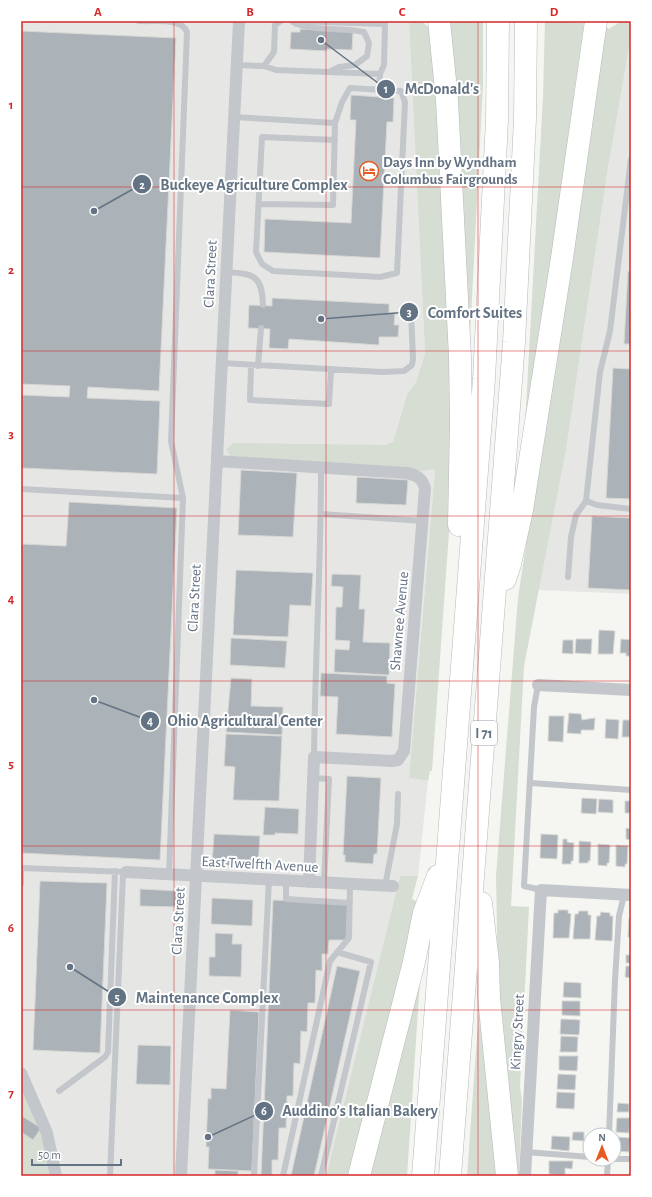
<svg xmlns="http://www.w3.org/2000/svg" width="652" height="1197" font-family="'Alegreya Sans',sans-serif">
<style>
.built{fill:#e6e7e5}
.green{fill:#d6ddd3}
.building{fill:#abb2b8;stroke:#d7d7d4}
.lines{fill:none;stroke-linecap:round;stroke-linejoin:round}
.highway-casing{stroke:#b6b9bc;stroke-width:23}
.lane{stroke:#c3c6ca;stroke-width:6}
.street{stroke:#c3c6ca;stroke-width:12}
.highway{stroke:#fff;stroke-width:22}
.grid{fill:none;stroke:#d62828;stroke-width:1;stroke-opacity:0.55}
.labels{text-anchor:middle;stroke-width:4;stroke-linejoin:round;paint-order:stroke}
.shield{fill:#fff;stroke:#929da8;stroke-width:1}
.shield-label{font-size:14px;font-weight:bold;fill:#647383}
.poi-label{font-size:15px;font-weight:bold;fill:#647383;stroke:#fff;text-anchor:start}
.street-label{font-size:15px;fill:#647383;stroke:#fff}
.leader{fill:none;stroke:#647383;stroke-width:1.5}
.callout-dot{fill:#647383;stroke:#fff;stroke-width:1.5}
.mark-label{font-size:12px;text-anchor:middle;font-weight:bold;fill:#fff}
.callout-label{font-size:16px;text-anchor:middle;font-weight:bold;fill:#647383;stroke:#fff;stroke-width:4;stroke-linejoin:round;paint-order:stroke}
.neatline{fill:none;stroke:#d62828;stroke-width:1.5}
.grid-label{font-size:13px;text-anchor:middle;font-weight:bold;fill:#d62828}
</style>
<rect width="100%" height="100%" fill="#f5f6f2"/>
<path class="built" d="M21,21H409L425,353L416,382L407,394L393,442L385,445L230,456L424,471L435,469L409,778L428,781L418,876H400L326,1176H21Z
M630,34L631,594L538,590L566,450L608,168Z"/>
<path class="green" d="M409,21H421L427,26L430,24L434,35L450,355L451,504L432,771H430L428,781L409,778L435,469L424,471L230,456L226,449L234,443L385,445L393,442L407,394L416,382L425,353Z
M448,21H483V84L467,395Z
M545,21L584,23L569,129L554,259L525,426L543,96Z
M621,21H631V35L608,168L566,450L524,666L511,906L529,907L520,1087L522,1099L519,1176H514L498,985L496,876L518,598L603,36L606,27L609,29Z
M400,876H418L412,899L418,902L350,1176H326Z
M420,981L407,1176H368Z
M480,995L500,1176H467Z
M21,1073L56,1176H21Z"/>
<path class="building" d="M300,29L353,32L352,50L327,49V51L290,49L291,32H300Z
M21,31L176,38L159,391L88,387L87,398L160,401L157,474L21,468V395L69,397L70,386L21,384Z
M351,95L394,98L393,122H387L380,258L264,252L265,219L351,223L356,120H350Z
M628,271L631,272V344H624Z
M272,298L389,304V313H395L394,325H399L398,337H379V345L289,339L288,349L269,348L270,329L248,328L249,305L272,306Z
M613,368L631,369V499L606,498Z
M241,470L297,473L293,537L238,535Z
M357,477L408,480L406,505L356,503Z
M69,502L177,508L160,860L21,853V544L66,546Z
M592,516L631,518V590L588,588Z
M236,570L313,573L311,606L290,605L288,637L233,635Z
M332,574L361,575L359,609H365L363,642L390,643L389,675L334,672L335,649L349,650L350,641L335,640L336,607H342L343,587L331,586Z
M599,630L615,631L613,654H598Z
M231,638L287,641L285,668L230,665Z
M576,639H592L591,654L575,653Z
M621,639L631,640L630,656H626V653H620Z
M563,640H573V654L562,653Z
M321,673L387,676V683L395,684L392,737L336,734L338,697L320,696Z
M231,678L252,679L251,706L283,707L282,735L226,732Z
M569,713L581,714L582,720L595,718L594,730H581V734L567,733Z
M549,716H564L563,742L548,741Z
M606,719L619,720L618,739L605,738Z
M623,720H631V737H622Z
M226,734L282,736L279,801L233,800L235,767L224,766Z
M347,776L381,778L377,854H374L373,864L345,862V855H343Z
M582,798L597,799L596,814L581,813Z
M599,799L613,800V813L598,812Z
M625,801H631V813H625Z
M265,807L299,809L298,834L275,833V835H263Z
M626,828L631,829V840L626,839Z
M214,834L260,836L258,867L212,865Z
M541,834L558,835L557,859L540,858Z
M563,839H567V842L574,843L573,861H571V864H562Z
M579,841L591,842L590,861H588V863H579Z
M598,844L610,845L609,863H607V866L598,865Z
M616,845L628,846L627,864H625V867L616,866Z
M40,881L107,883L100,1053L33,1050Z
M140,889L179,891L178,907L140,906Z
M212,898L253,900L252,926L211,924Z
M273,900L348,904L346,940H329L328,954H322V971L316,970L315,1003H308L307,1032L301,1031L300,1064L294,1063L293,1096H287L286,1128H279L278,1160H272V1176H261Z
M558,910H568V913L571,914L569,938H553L554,913H558Z
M579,911H588V915H591L590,939H573L575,914H578Z
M601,912L610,913V916H613L612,941L595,940L597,916H600Z
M629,918H631V937H628Z
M215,933L233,934L232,944H242L241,977L209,976V957H215Z
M626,955H631V963H626Z
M337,966L360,971L314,1176H291Z
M626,966H631V978L625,977Z
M564,982L581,983V998L563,997Z
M562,1001H580V1016L562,1015Z
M230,1010L259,1012L252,1171L208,1169L209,1147H206L208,1098L211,1099V1088L226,1089Z
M561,1019L580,1020L579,1035L560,1034Z
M561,1036L578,1037L577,1052H560Z
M138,1045L171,1046L170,1085L136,1084Z
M559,1056H578L577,1071L559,1070Z
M558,1074L576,1075L575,1090L557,1089Z
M557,1092L575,1093L574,1109L556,1108Z
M618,1103L629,1104V1112H617Z
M22,1116L41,1128L33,1140L21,1132Z
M617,1118H630L629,1133L616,1132Z
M573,1132H584V1141L572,1140Z
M552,1136L570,1137L569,1151L551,1149Z
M616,1137L630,1138L629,1152L616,1151Z
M549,1161H573L572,1169L565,1168V1175L549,1174Z
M215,1170L238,1171V1176H215Z"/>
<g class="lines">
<g class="highway-casing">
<path id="highway" d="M439,21L447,100L460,357L461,422L459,525
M505,579L510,564L522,510L562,258L596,21
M481,903L488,962L489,998L507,1176
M359,1176L414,962L424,913L438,876
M423,1176L484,379L497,120L498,21
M450,1176L514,342L525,119L526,21"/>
</g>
<path class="lane" d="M139,21C153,22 181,17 187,32L171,441L183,498L169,875
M294,21L385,24L384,65L380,74L379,90
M293,22C312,32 342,27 364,32L369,43L367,56L355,65L339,67L329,72
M237,65L264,66L276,70L380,74
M264,66L274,52L275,25L281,21
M234,117L335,123
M631,159L610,331L600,372L586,501L597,505L631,509
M259,204L333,205L335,123L342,102L350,88L401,91L405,102L397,273L380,277L273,271L262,264L256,252L262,137L335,140
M226,272C254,274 262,275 263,305
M222,363L382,372L404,371L412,365L413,359L411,311
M251,365L250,400L329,404L331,370
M258,366L261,328
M21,489L183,498
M321,514L423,521
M568,577L571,537L576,515L586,501
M538,685L534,707L524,886L541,890
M314,757C315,660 321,565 321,468
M313,778L329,779L324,883
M531,783L631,790
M21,868L126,872L123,875L110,1176
M286,881V899L350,903
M21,883V868
M385,886L397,824L398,794
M59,1091L105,1057L108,1052L115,871
M609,1135L615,980L619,916L624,895
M526,1152L590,1157
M614,1159H631
M254,1176L269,880
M283,1176L330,961L349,938L350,884
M321,1176L371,962L337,952
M607,1176L608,1159"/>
<path class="street" d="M217,461L406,473C417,475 422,478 425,488L404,751L398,760L392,761L314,757L309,882
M538,685L631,690
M126,872L393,886
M21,1073L47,1133L56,1176
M181,1176L239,21
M525,1176L541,890L631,895"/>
<use href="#highway" class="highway"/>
</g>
<path class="grid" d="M174,21V1176M326,21V1176M478,21V1176M21,187H631M21,351H631M21,516H631M21,681H631M21,846H631M21,1010H631"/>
<defs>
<g id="hotel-ring" transform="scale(1)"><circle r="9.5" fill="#fff" stroke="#e65b21" stroke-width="1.5"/><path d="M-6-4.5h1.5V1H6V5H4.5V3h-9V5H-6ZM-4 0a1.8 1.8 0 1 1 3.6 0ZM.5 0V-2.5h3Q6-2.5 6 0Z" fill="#e65b21"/></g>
</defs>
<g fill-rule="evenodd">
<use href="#hotel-ring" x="369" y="171"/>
</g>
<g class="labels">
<rect class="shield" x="471" y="721" width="26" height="24" rx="3"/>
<g class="shield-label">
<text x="484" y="738">I 71</text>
</g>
<g class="poi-label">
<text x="383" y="167">Days Inn by Wyndham<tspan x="383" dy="17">Columbus Fairgrounds</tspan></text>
</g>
<g class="street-label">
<text transform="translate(210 274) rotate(-87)" y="5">Clara Street</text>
<text transform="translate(194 598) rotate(-87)" y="5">Clara Street</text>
<text transform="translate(399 621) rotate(-85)" y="5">Shawnee Avenue</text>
<text transform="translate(260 864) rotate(3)" y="5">East Twelfth Avenue</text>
<text transform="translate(178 921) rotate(-87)" y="5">Clara Street</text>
<text transform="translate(517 1032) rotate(-87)" y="5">Kingry Street</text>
</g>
</g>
<path class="leader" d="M321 40L386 89M94 211L142 184M321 319L409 312M94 700L150 721M70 967L117 997M208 1137L264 1111"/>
<g class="callout-dot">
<circle cx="321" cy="40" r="4"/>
<circle cx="94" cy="211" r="4"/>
<circle cx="321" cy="319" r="4"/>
<circle cx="94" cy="700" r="4"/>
<circle cx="70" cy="967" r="4"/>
<circle cx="208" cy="1137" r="4"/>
<circle cx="386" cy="89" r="10"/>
<circle cx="142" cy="184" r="10"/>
<circle cx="409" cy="312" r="10"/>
<circle cx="150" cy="721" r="10"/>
<circle cx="117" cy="997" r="10"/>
<circle cx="264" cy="1111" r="10"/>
</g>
<g class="mark-label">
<text x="386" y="93">1</text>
<text x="142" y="189">2</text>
<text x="409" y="316">3</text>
<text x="150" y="725">4</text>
<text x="117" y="1001">5</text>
<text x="264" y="1115">6</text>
</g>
<g class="callout-label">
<text x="442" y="94">McDonald's</text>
<text x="254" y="190">Buckeye Agriculture Complex</text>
<text x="475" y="318">Comfort Suites</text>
<text x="245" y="726">Ohio Agricultural Center</text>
<text x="207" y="1003">Maintenance Complex</text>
<text x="360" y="1116">Auddino’s Italian Bakery</text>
</g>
<rect width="652" height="1197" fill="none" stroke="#ffffff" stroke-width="44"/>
<g transform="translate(602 1147)"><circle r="19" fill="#ffffff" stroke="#c1c7cd"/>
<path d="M0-3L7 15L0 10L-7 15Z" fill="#e65b21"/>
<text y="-6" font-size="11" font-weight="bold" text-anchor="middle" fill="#647383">N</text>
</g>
<path d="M32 1159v6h89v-6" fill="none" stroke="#647383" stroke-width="2"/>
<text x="38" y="1159" font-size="12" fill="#647383" stroke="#ffffff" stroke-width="3" paint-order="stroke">50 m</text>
<rect x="22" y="22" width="608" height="1153" class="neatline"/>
<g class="grid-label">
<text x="98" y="16">A</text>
<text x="250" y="16">B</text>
<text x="402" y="16">C</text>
<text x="554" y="16">D</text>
<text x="11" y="109">1</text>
<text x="11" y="274">2</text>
<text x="11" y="438">3</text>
<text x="11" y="603">4</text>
<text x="11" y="768">5</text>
<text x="11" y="932">6</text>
<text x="11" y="1097">7</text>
</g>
</svg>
